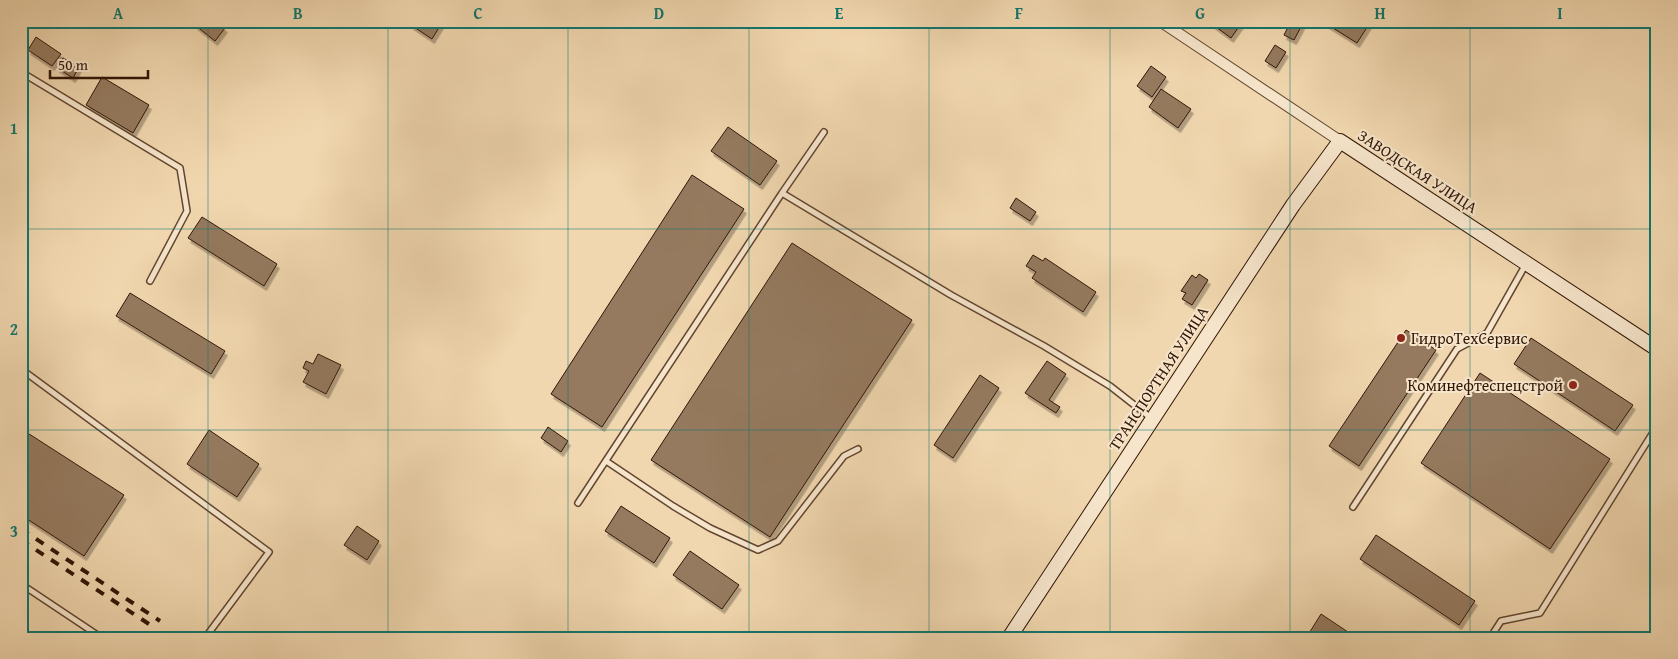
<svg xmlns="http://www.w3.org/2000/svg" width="1678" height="659" font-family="'Gentium Book Plus',serif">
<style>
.building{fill:#957a5e;stroke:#321606;filter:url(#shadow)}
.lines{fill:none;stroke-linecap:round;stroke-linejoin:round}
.lane-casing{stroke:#624630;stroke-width:8}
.street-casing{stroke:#624630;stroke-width:12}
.secondary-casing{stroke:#321606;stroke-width:16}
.lane{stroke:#f6e5cb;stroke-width:5}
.street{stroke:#f6e5cb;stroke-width:10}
.secondary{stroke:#f6e5cb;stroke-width:14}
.rail{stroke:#321606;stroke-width:4;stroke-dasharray:9 9;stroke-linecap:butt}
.grid{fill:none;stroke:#0f766e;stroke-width:1;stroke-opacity:0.55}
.poi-dot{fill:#8f2418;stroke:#f6e5cb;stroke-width:2}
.labels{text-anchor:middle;stroke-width:4;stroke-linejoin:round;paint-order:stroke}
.street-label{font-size:16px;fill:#321606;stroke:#f6e5cb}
.poi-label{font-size:16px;fill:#321606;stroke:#f6e5cb;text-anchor:start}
.neatline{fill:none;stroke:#0f766e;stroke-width:2}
.grid-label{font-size:16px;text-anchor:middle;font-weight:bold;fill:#0f766e}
</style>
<defs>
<filter id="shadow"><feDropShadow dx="2.5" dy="4.5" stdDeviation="0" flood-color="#0004"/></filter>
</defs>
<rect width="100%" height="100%" fill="#f1d7af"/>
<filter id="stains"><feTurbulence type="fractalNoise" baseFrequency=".004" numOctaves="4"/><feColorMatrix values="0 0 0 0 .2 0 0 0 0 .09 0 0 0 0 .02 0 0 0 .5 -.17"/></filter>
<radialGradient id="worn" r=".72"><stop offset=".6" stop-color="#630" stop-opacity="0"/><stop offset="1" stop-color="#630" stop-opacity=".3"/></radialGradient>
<path class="building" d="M198,21H216L225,28L215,41L195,25Z
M413,21H443L432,39L411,25Z
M1208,21H1243L1231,38Z
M1291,21H1304L1294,40L1284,35Z
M1326,21H1371L1357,43L1325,23Z
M36,37L61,54L52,66L28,50Z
M1275,45L1286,52L1276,68L1265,61Z
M63,58L79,67L73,78L57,68Z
M1151,66L1166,77L1152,97L1137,86Z
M102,77L149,105L133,133L86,105Z
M1161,89L1191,109L1178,128L1149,107Z
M728,127L777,161L760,185L711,151Z
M692,175L744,209L602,427L551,394Z
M1016,198L1036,212L1030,221L1010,208Z
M202,217L277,264L264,286L188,238Z
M792,243L912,320L770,537L651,460Z
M1033,255L1043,261L1045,258L1096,292L1083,312L1032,278L1036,272L1026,266Z
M1199,274L1208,280L1192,305L1182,299L1186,293L1181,291L1192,275L1196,278Z
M130,293L225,351L211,374L116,316Z
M1406,330L1436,350L1359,466L1329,446Z
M1531,338L1633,405L1615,431L1514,364Z
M318,354L341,365L326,394L303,382L309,371L303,368L306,361L313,364Z
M1047,361L1066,374L1049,400L1060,407L1056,413L1025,393Z
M1480,373L1610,459L1550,549L1421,463Z
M980,375L999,388L953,458L934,445Z
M548,427L568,441L561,452L541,438Z
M23,430L124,495L84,556L21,515V433Z
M209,430L259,464L237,497L187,464Z
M621,506L670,538L654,563L605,531Z
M357,526L379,541L367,560L344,545Z
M1376,535L1475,601L1459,625L1360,559Z
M690,551L739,585L722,609L673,575Z
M1321,614L1357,638H1306Z"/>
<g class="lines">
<g class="lane-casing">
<path id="lane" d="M21,72L180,168L187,211L150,281
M824,132L782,193L951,295L1044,346L1110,386L1151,418
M21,369L269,552L205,638
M606,461L673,506L710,528L758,550L778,541L844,456L858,449
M578,503L782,193
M1353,507L1457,349L1487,333L1526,264
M21,584L102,638
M1490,638L1501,621L1540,613L1657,426"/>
</g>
<g class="street-casing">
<path id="street" d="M1160,21L1340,141"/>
</g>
<g class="secondary-casing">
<path id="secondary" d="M1009,638L1293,205L1340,141L1657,349"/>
</g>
<use href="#lane" class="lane"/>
<use href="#street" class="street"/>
<use href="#secondary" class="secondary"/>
<path class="rail" d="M21,529L160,621
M21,540L155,628"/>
</g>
<path class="grid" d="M208,21V638M388,21V638M568,21V638M749,21V638M929,21V638M1110,21V638M1290,21V638M1470,21V638M21,229H1657M21,430H1657"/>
<g class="poi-dot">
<circle cx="1401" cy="338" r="5"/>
<circle cx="1573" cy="385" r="5"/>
</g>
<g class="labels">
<g class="street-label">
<text transform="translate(1418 171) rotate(33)" y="6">ЗАВОДСКАЯ УЛИЦА</text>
<text transform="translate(1158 378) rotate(-57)" y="6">ТРАНСПОРТНАЯ УЛИЦА</text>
</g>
<g class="poi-label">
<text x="1411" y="344">ГидроТехСервис</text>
<text x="1563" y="391" text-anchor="end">Коминефтеспецстрой</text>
</g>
</g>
<rect width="1678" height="659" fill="none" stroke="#f1d7af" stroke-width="55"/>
<path d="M50 70v8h98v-8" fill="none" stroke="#321606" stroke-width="2.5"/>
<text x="58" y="70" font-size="15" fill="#321606" stroke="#f6e5cb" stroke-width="4" paint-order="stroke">50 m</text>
<rect x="28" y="28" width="1622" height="604" class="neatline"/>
<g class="grid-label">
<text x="118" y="19">A</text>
<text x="298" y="19">B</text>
<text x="478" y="19">C</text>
<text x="659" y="19">D</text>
<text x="839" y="19">E</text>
<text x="1019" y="19">F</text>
<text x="1200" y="19">G</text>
<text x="1380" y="19">H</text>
<text x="1560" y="19">I</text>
<text x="14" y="134">1</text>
<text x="14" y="335">2</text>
<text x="14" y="537">3</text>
</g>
<rect width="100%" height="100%" filter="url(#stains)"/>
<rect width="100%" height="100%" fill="url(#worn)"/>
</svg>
